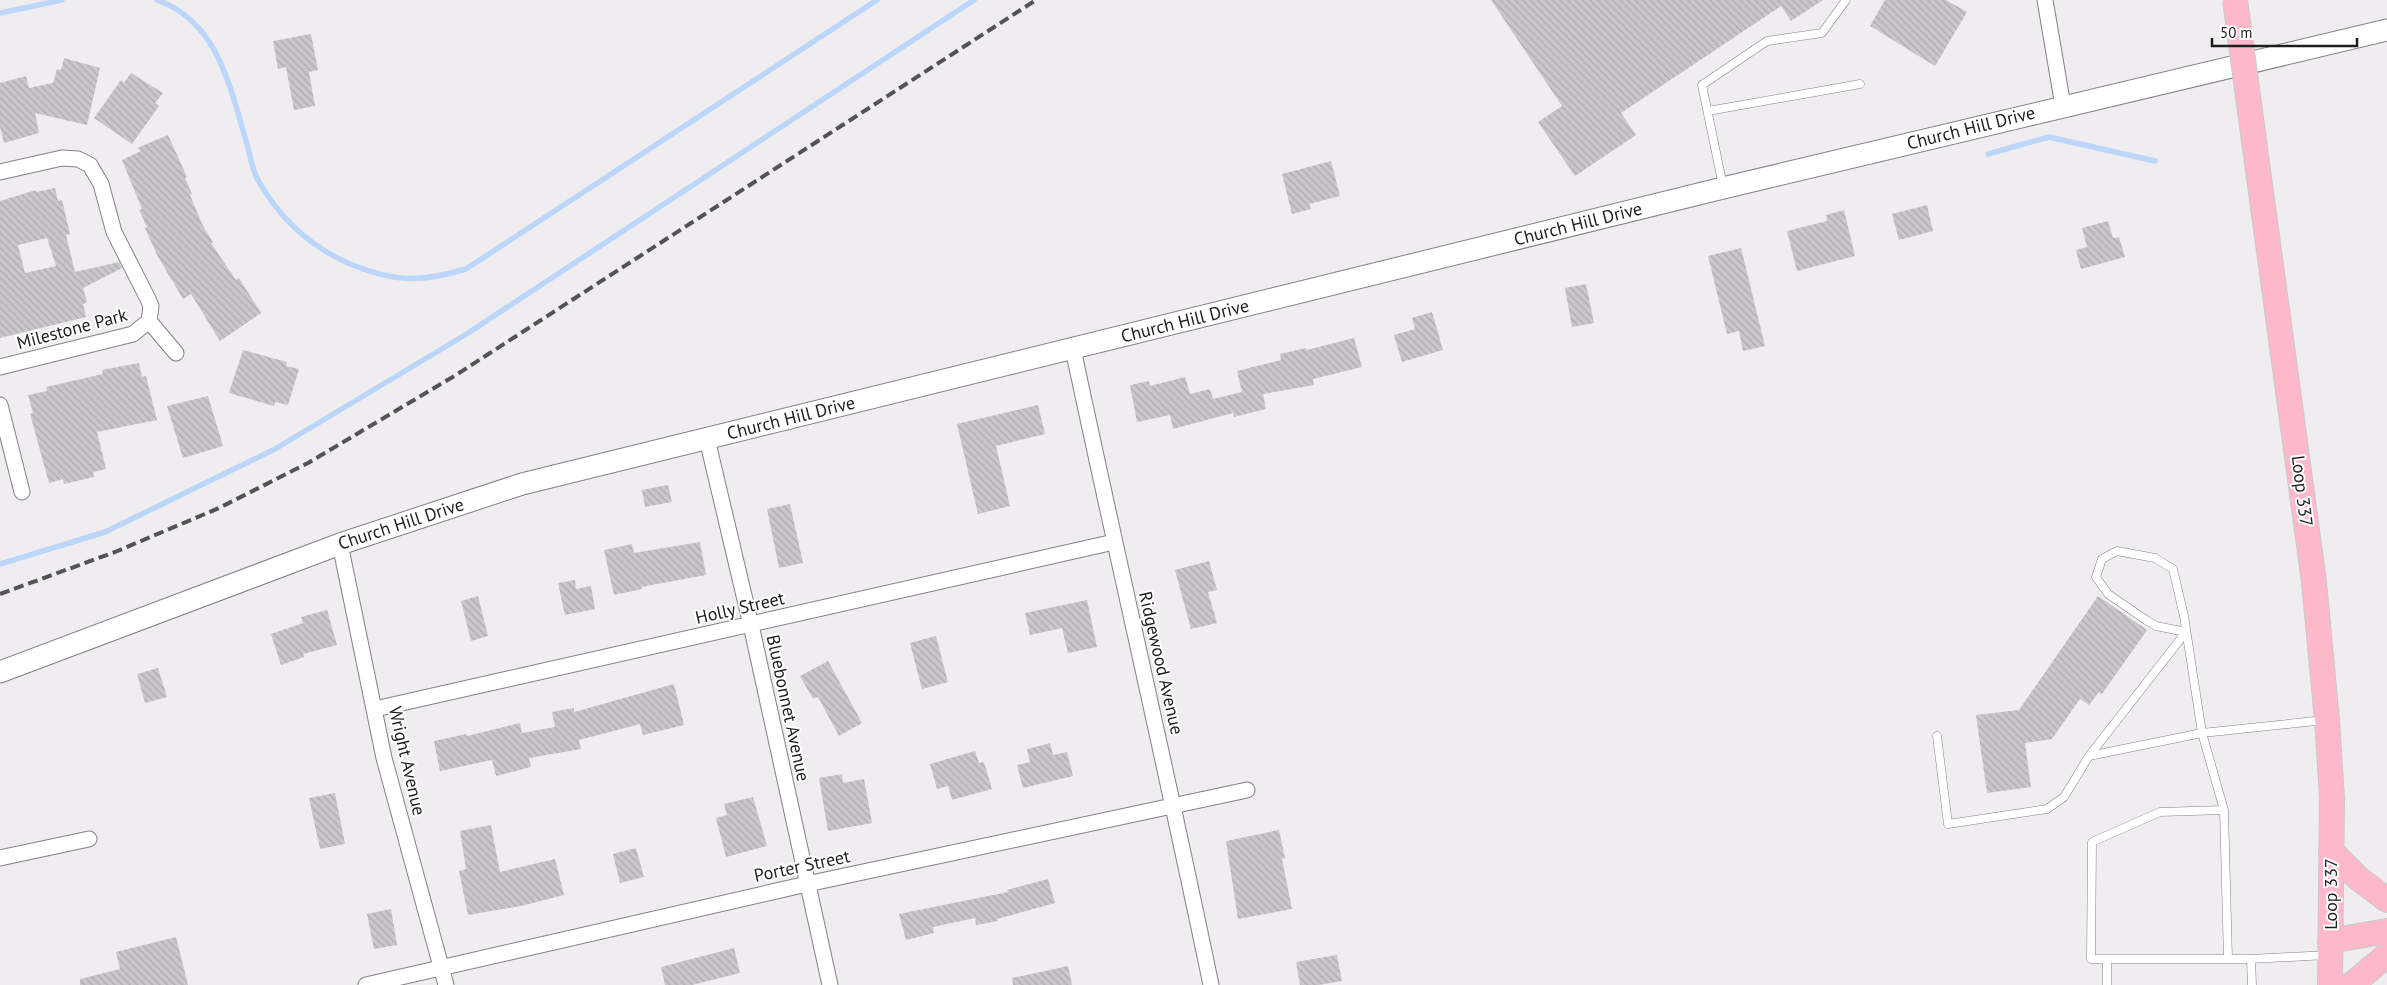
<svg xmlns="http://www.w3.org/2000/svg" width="2387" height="985" font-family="'PT Sans',sans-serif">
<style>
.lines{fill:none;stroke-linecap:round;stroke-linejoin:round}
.stream{stroke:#bcd6f9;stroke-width:5.5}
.building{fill:url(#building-back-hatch);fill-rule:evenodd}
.lane-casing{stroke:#838184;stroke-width:9}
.street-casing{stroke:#838184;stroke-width:17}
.secondary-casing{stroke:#838184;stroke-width:23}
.primary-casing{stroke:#c9c9c9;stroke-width:26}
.lane{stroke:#fff;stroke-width:8}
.street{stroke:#fff;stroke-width:15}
.secondary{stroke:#fff;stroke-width:21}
.primary{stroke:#fdb9ca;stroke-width:24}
.rail{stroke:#535354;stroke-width:4;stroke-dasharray:10 5;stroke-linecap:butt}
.primary-bridge-casing{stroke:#c9c9c9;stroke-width:26;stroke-linecap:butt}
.primary-bridge{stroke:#fdb9ca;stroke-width:24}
.labels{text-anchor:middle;stroke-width:4;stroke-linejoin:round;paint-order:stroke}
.street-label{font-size:18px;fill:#1d1d1e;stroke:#fff}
</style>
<defs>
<pattern id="building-back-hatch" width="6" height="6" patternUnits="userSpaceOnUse" patternTransform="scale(1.25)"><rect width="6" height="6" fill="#cac7ca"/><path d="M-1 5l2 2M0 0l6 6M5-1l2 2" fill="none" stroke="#adaaad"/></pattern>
</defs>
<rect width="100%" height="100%" fill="#efedf0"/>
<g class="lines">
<path class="stream" d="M157,0C219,22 230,88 247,144C250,155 252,169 258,180C279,217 309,246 348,263C393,282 420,283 466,269L877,0
M0,13L62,0
M1988,154L2049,137L2155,161
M0,564L105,532L275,449L465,335L974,0"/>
</g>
<path class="building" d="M1491,0H1823L1791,21L1781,6L1621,113L1636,135L1575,176L1538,122L1562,106Z
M1885,0H1946L1967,12L1935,66L1870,26Z
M311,34L318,70L309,72L315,106L294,110L286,67L278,69L273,41Z
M64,58L100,68L87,125L35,113L39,133L4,143L0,127V83L26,76L29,88L53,83L57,69L61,70Z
M131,73L163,93L155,103L159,106L132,144L94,118L121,80L124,83Z
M168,135L187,177L185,178L192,194L190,195L203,226L213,242L211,243L236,280L239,278L261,313L220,341L191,294L183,299L157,255L145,228L147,227L139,210L142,209L122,160L141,151L137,148Z
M1331,161L1340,196L1309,204L1311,209L1292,214L1282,174Z
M55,188L58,201L62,200L70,234L66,235L75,272L119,262L122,268L83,288L87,302L83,304L86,317L0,338V201L36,190V192ZM47,238L56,266L25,273L18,245Z
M1927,205L1933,231L1899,240L1892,214Z
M1844,210L1855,256L1797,271L1787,231L1827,221L1826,215Z
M2108,221L2113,238L2119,237L2125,257L2081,269L2076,250L2087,247L2082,228Z
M1741,248L1765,346L1743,351L1739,331L1727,334L1708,256Z
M1586,284L1594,323L1572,327L1565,288Z
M1432,312L1443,350L1402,362L1394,335L1415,329L1412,318Z
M1354,338L1362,367L1313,379L1314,385L1263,394L1266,409L1234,417L1233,413L1173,429L1170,415L1137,422L1130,385L1149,381L1150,386L1185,377L1190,394L1210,389L1213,399L1242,392L1237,371L1281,360L1280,354L1306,348L1307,350Z
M243,350L287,362L286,366L299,369L288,405L275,402L274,406L229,393Z
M139,363L142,377L146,376L157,420L97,432L106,469L93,472L94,477L64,484L63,479L49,483L30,414L33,413L28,395L47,391L46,387L103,374L102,370Z
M208,396L223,446L183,458L167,406Z
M1038,405L1045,434L996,446L1010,506L978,514L957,424Z
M668,485L672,502L645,507L642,490Z
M790,504L803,563L779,568L767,509Z
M700,542L706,575L641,587L642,589L614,595L604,550L632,544L634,553Z
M1209,561L1217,590L1208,592L1217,623L1191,629L1175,570Z
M575,580L576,589L591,586L595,609L565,615L558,583Z
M478,596L488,636L471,641L461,601Z
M2098,596L2147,630L2102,694L2099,692L2089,705L2080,699L2052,739L2025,743L2031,787L1987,793L1976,715L2019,710Z
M1087,600L1097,647L1068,653L1062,628L1030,635L1025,613Z
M327,610L337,645L303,654L304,657L281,665L271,634L303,623L301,617Z
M936,636L948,682L922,689L910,643Z
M828,661L862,723L839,736L818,697L813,699L800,676Z
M158,668L167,697L145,703L137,674Z
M674,684L684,725L643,735L640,724L579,740L581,749L529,758L531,767L496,776L492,760L440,771L434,741L466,734L467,736L520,723L522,733L555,727L552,712L574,708V712Z
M1050,743L1053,755L1067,752L1073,776L1023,788L1017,765L1030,762L1027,749Z
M975,751L979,763L984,762L992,789L952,800L948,786L937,789L930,764Z
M842,774L843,783L864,779L872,823L828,831L819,778Z
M335,793L345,844L320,849L309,798Z
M753,797L767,846L726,857L716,818L727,815L724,804Z
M491,825L500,872L555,859L564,895L521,906L468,915L459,871L466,869L460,831Z
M1279,830L1285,858L1282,859L1292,909L1238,919L1226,841Z
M636,848L644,877L620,883L613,854Z
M1048,879L1055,903L997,919L998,921L976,925L975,918L933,927L934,933L906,940L899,914L1008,892L1007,890Z
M391,909L397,945L374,949L367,914Z
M176,937L188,985H80V979L120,969L116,952Z
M734,948L740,973L692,985H665L661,967Z
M1337,955L1342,981L1319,985H1300L1296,962Z
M1068,966L1072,985H1013L1012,978Z"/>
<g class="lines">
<g class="lane-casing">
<path id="lane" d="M1708,111L1860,84
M1723,186L1702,85L1767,41L1822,33L1846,0
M1937,736L1948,824L2047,809L2064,797L2089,756L2202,733L2224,810L2160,812L2092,842L2091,959H2251L2327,955
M2089,756L2186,632L2156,626L2146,620L2108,594L2096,577L2102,559L2117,551L2155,558L2173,569L2184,616L2202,733L2325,720
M2224,810L2228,959
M2251,959L2252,985
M2107,960V985"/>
</g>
<g class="street-casing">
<path id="street" d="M2045,0L2063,106
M0,172L62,158L78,159L90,165L101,184L114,232L148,299L151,306L149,321L176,353
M1073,349C1118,561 1167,772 1211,985
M0,367L133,334L149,321
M0,405L22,492
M707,439L751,625L830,985
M340,544L384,758L446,985
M375,709L1114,542
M0,858L89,839
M366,985L807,884L1247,790"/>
</g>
<g class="secondary-casing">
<path id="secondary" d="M0,672L340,544L522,484L1723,188L2387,30"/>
</g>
<g class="primary-casing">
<path id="primary" d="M2255,148L2314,582L2327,720L2332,798L2330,985
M2331,851L2358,878L2387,900
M2330,941L2387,931
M2351,985L2387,955"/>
</g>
<use href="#lane" class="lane"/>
<use href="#street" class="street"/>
<use href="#secondary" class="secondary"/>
<use href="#primary" class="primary"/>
<path class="rail" d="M0,594L115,552L219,508L308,463L456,375L1036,0"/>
<g class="primary-bridge-casing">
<path id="primary-bridge" d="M2235,0L2255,148"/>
</g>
<use href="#primary-bridge" class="primary-bridge"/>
</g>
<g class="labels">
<g class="street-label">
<text transform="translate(1971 128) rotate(-14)" y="6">Church Hill Drive</text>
<text transform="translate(1578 224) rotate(-14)" y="6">Church Hill Drive</text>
<text transform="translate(1185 321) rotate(-14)" y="6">Church Hill Drive</text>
<text transform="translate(72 329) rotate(-15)" y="6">Milestone Park</text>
<text transform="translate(791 418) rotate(-14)" y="6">Church Hill Drive</text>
<text transform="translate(2302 491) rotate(83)" y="6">Loop 337</text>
<text transform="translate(401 524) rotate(-18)" y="6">Church Hill Drive</text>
<text transform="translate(740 608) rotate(-13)" y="6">Holly Street</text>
<text transform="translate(1161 663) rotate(77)" y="6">Ridgewood Avenue</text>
<text transform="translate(788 708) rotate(78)" y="6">Bluebonnet Avenue</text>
<text transform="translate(407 761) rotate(77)" y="6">Wright Avenue</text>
<text transform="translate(802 866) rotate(-12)" y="6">Porter Street</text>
<text transform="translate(2331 894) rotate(-90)" y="6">Loop 337</text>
</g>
</g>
<path d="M2212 38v8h145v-8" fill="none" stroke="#1d1d1e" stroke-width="2.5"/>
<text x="2220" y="38" font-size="15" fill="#1d1d1e" stroke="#ffffff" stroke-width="4" paint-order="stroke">50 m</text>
</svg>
